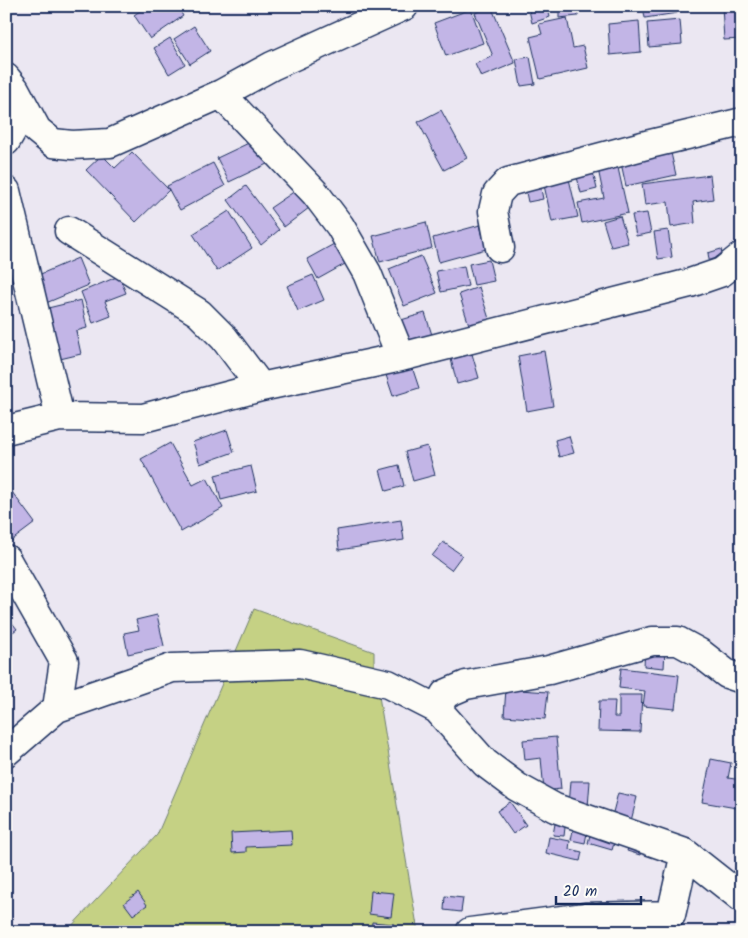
<svg xmlns="http://www.w3.org/2000/svg" width="748" height="938" font-family="Kalam,sans-serif">
<style>
.green{fill:#c5d184;stroke:#708071}
.building{fill:#c2b5e6;stroke:#1b2f5e}
.lines{fill:none;stroke-linecap:round;stroke-linejoin:round}
.minor-casing{stroke:#1b2f5e;stroke-width:31}
.minor{stroke:#fdfcf7;stroke-width:28}
</style>
<rect width="100%" height="100%" fill="#ebe7f2"/>
<filter id="ink" filterUnits="userSpaceOnUse"><feTurbulence type="fractalNoise" baseFrequency=".02" numOctaves="2"/><feDisplacementMap in="SourceGraphic" scale="10" xChannelSelector="R" yChannelSelector="G"/><feConvolveMatrix kernelMatrix="1 2 1 2 8 2 1 2 1" color-interpolation-filters="sRGB"/></filter>
<g filter="url(#ink)">
<path class="green" d="M254,609L374,652V666L418,932H66L157,835Z"/>
<path class="building" d="M147,6H177L183,16L150,39L134,15Z
M491,6L515,63L481,77L475,64L493,56L475,13Z
M528,6H547L550,17L532,23Z
M559,6H577L578,16L559,18Z
M643,6H676L677,13L645,18Z
M722,6H742V39L724,40Z
M471,9L483,43L446,56L434,23Z
M567,18L573,48L583,46L588,68L540,79L530,37L542,34L539,24Z
M680,20L682,44L649,47L647,23Z
M639,21L641,52L610,55L608,24Z
M194,26L210,51L190,64L174,39Z
M170,38L185,64L169,74L154,48Z
M530,57L535,84L521,86L516,59Z
M441,110L467,158L444,170L418,122Z
M255,140L267,164L229,182L217,158Z
M132,152L169,190L136,222L86,170L102,155L115,168Z
M671,153L676,175L626,186L621,163Z
M616,159L628,213L582,223L578,203L604,198L597,164Z
M213,163L225,186L180,210L167,186Z
M593,172L597,189L581,193L577,177Z
M538,174L543,199L528,202L523,178Z
M710,175L713,199L693,202L695,223L671,227L668,202L645,205L642,184Z
M569,179L578,217L552,222L544,185Z
M246,186L279,230L261,245L228,200Z
M295,191L309,208L284,227L270,208Z
M229,211L252,248L217,271L193,234Z
M647,213L651,233L636,236L632,215Z
M620,216L628,243L611,247L603,221Z
M426,222L432,248L380,262L373,236Z
M480,225L486,249L439,262L433,238Z
M668,230L672,257L658,259L654,232Z
M334,244L345,264L318,279L307,259Z
M721,249L724,263L710,266L708,253Z
M421,256L437,293L404,306L389,269Z
M78,258L89,285L46,303L36,276Z
M489,260L494,281L474,285L469,264Z
M464,266L468,286L441,292L436,271Z
M313,275L324,300L298,311L287,286Z
M119,276L126,293L105,301L111,316L93,323L81,292Z
M479,287L490,322L470,328L459,294Z
M81,300L87,328L76,331L81,354L60,359L48,308Z
M425,313L433,338L408,346L401,320Z
M544,351L553,406L527,411L518,356Z
M472,354L479,378L457,384L451,359Z
M412,367L419,388L393,396L386,375Z
M227,430L234,452L200,464L193,442Z
M569,436L574,453L559,457L555,440Z
M170,443L193,485L207,478L223,508L181,532L141,459Z
M427,446L435,475L413,481L405,452Z
M399,465L404,486L386,491L380,470Z
M251,466L257,491L221,500L215,475Z
M6,484L35,523L7,544L6,543Z
M401,520L404,540L339,550L337,530Z
M443,542L462,555L451,570L432,556Z
M6,615L17,629L6,637Z
M157,615L164,646L128,654L124,633L139,630L136,620Z
M645,648L665,649L664,668L644,666Z
M621,668L679,675L675,709L643,706L645,691L619,688Z
M506,689L548,692L545,719L504,716Z
M619,695H642L640,732L598,731L599,701H615L614,717H619Z
M556,737L561,789L544,791L541,758L525,760L523,740Z
M711,759L731,763L728,778L742,780V809L702,802Z
M571,781H590L588,807L569,806Z
M618,793L637,797L630,825L611,820Z
M510,802L526,825L513,834L497,811Z
M556,818L566,819L564,836L553,835Z
M574,825L588,828L585,843L571,840Z
M592,827L617,833L612,850L588,843Z
M291,830L292,845L246,847V852L232,853L231,833Z
M632,836L645,840L640,855L627,851Z
M549,837L570,841L569,849L582,852L580,861L546,853Z
M371,891L394,893L391,917L369,914Z
M138,892L147,905L133,915L124,903Z
M445,896L463,898L461,912L444,910Z
M372,922L394,924L393,932H371Z"/>
<g class="lines">
<g class="minor-casing">
<path id="minor" d="M6,78L15,89L37,130L53,143L72,145L110,143L221,94L272,66L404,6
M221,94L315,193L340,226L367,273L401,357
M6,141L25,108
M6,191L60,417
M69,231L199,313L224,338L261,387
M500,248L493,211L497,194L508,182L650,144L742,122
M6,430L60,417L143,418L261,387L401,357L690,283L722,272L742,256
M6,559L64,661L57,708L6,752
M742,679L727,674L700,653L678,641H652L549,670L466,685L445,694L437,709L485,763L517,787L555,808L685,853L742,898
M57,708L172,668L300,664L388,684L437,709
M470,932L585,917L671,915L685,853"/>
</g>
<use href="#minor" class="minor"/>
</g>
</g>
<rect width="748" height="938" fill="none" stroke="#fdfcf7" stroke-width="25"/>
<rect x="12" y="12" width="723" height="913" fill="none" stroke="#1b2f5e" stroke-width="2" filter="url(#ink)"/>
<path d="M556 896v8h85v-8" fill="none" stroke="#1b2f5e" stroke-width="2.5"/>
<text x="563" y="896" font-size="15" fill="#1b2f5e" stroke="#fdfcf7" stroke-width="4" paint-order="stroke">20 m</text>
</svg>
